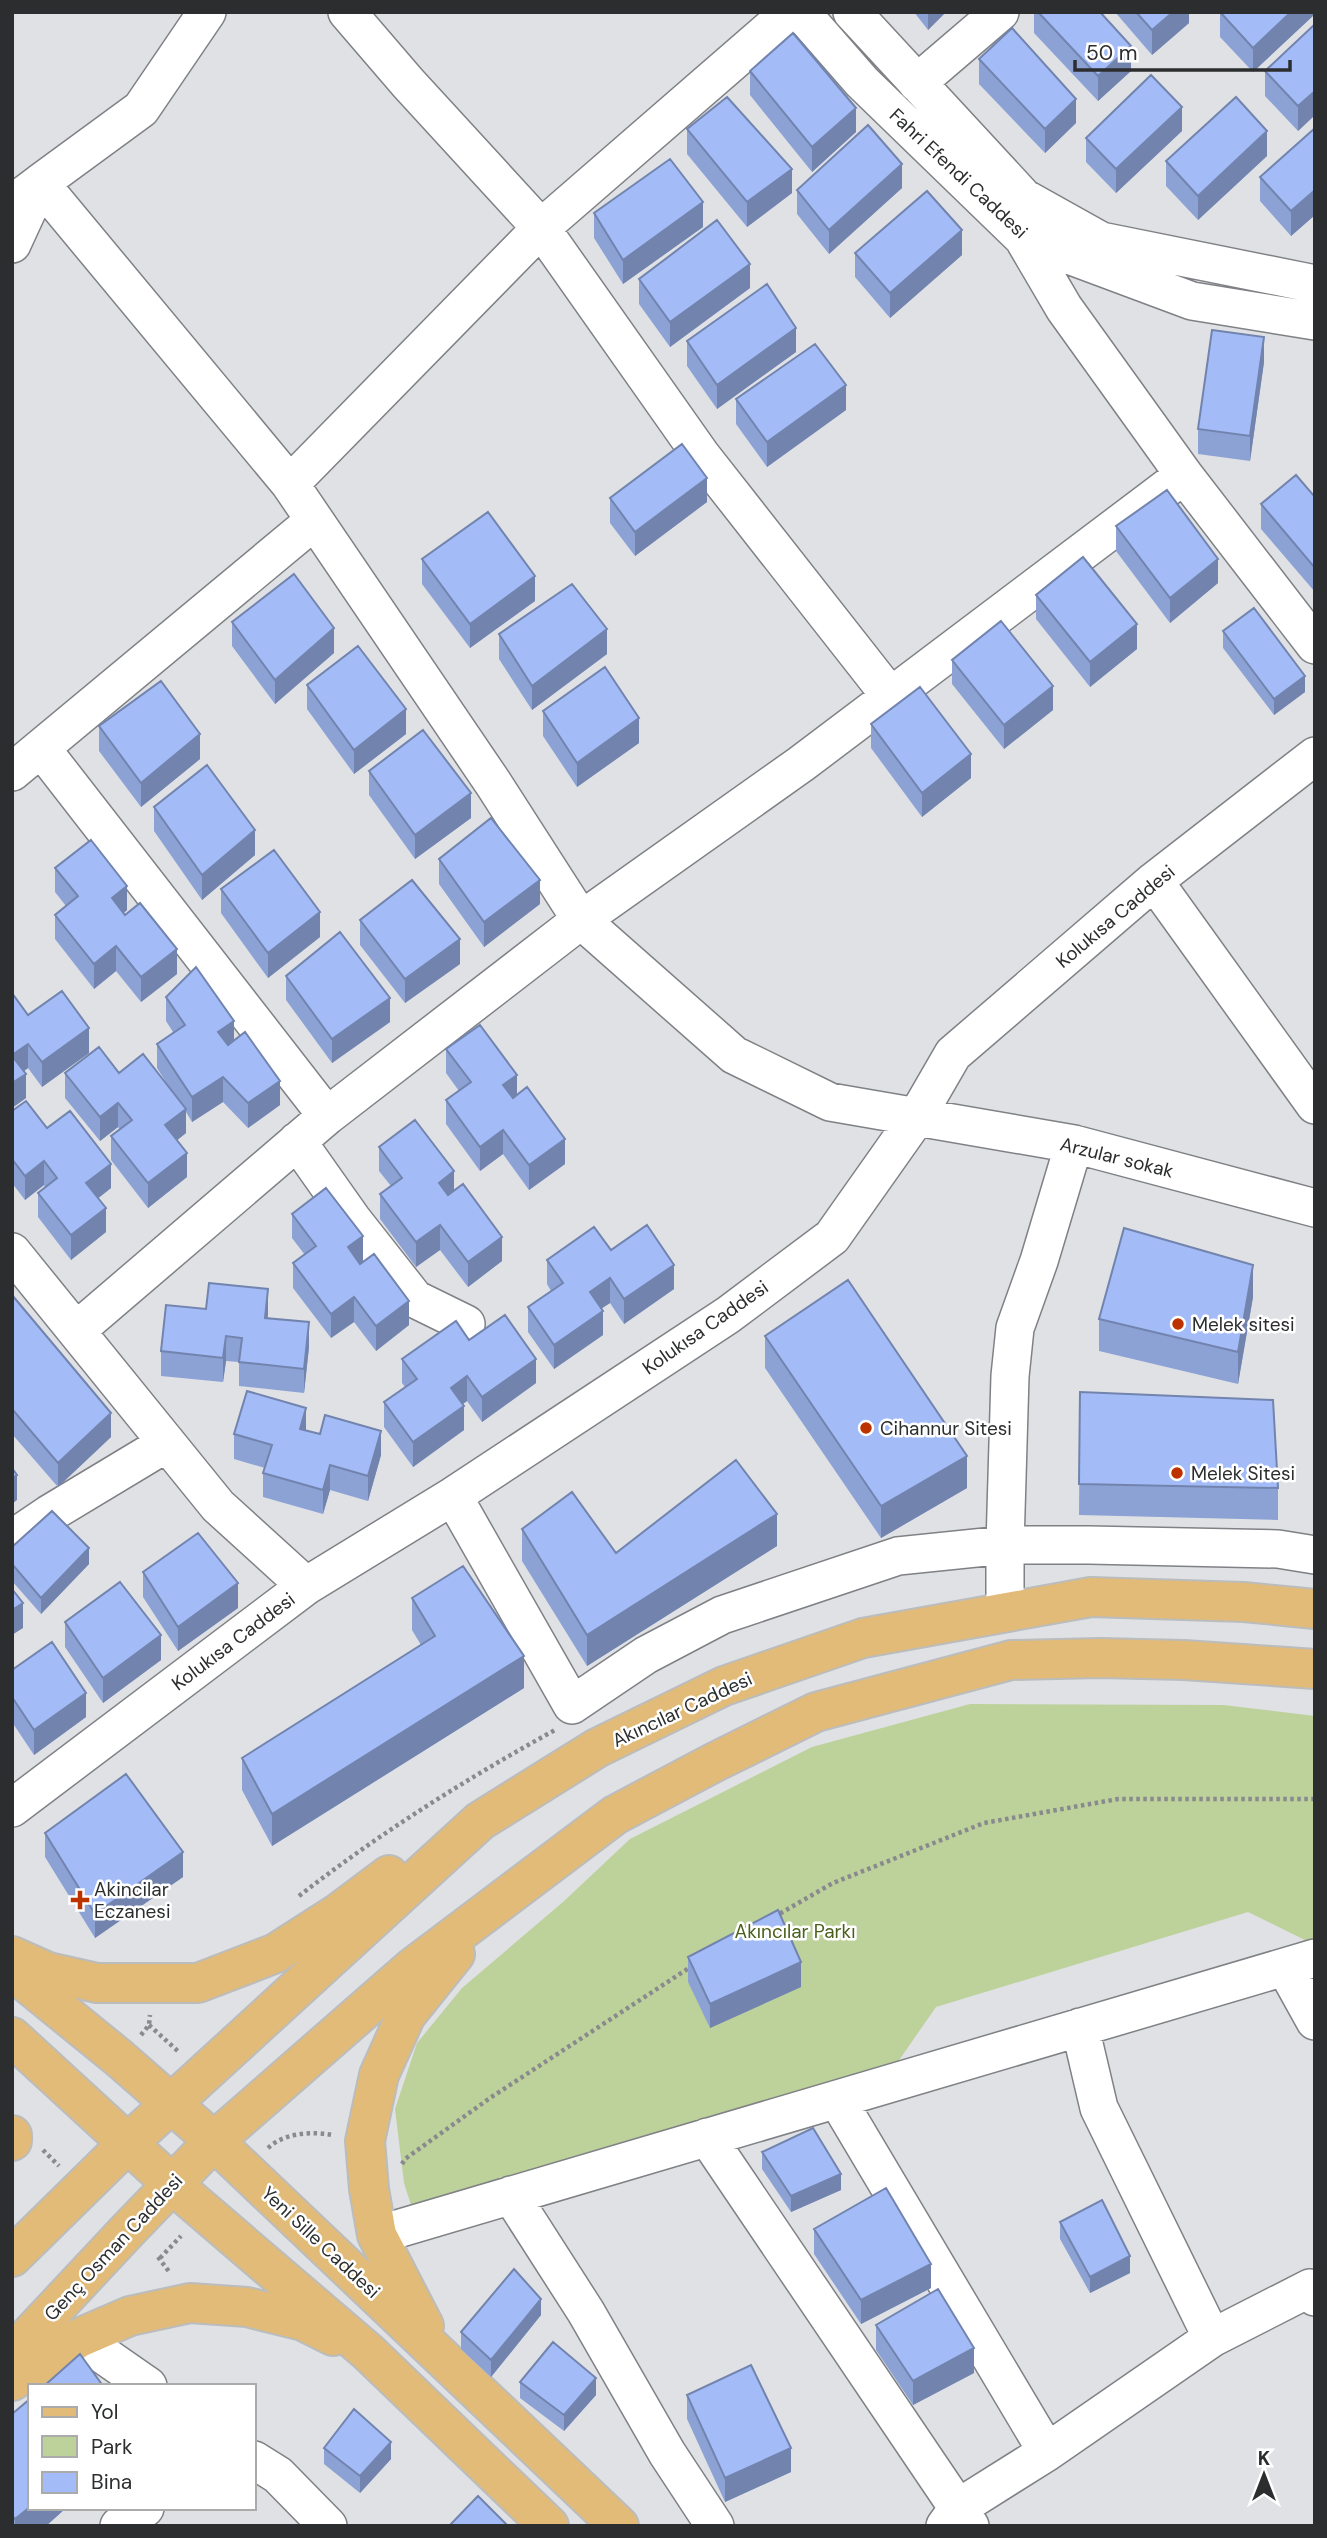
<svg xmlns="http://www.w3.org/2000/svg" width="1327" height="2538" font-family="'DM Sans',sans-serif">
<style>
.green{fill:#bdd19b}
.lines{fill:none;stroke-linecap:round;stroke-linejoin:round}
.minor-casing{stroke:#7f8185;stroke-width:40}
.major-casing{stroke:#bbbcbc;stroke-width:42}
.path{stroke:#898a8d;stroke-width:4.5;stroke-dasharray:3.5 3.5;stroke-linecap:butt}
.minor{stroke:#fff;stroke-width:37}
.major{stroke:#e3bb79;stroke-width:38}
.wall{fill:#8ca2d5}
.shaded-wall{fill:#7284ae}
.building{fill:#a3bcf8;stroke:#7284ae;stroke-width:2}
.poi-dot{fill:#bc3300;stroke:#fff;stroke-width:2.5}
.labels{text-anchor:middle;stroke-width:5;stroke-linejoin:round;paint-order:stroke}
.street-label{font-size:19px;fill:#2c2d2e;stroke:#fff}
.poi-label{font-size:19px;fill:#2c2d2e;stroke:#fff;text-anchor:start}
.park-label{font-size:19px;fill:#4a5f1b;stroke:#fff}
</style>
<rect width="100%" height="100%" fill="#dfe1e5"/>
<path class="green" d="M970,1704L1223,1705L1315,1716V1945L1248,1912L936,2007L895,2066L411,2205L404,2183L395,2109L417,2043L462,1988L563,1902L630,1839L812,1747Z"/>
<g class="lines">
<g class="minor-casing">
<path id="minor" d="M347,12L408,83L541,228L701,455L891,697
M801,12L862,82L1023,238L1192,301L1315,321
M852,12L1024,198L1101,241L1315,284
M917,83L1000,12
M12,204L40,183L290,484L493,783L581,920L734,1055L830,1102L1074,1144L1315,1208
M1023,238L1064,308L1184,475L1315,645
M12,244L40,183L141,109L207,12
M290,484L541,228L790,12
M41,748L327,1116
M12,772L314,521
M1154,881L1315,1105
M297,1141L352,1219L415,1299L466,1324
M12,1252L218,1506L306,1586
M77,1330L327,1116L581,920L801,764L1184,475
M453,1496L572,1705L646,1655L722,1615L898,1556L1005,1545H1089L1278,1549L1315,1555
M12,1539L49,1514L167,1443
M1005,1612V1545L1010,1376L1015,1328L1039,1261L1074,1144
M12,1808L306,1586L453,1496L728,1315L832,1237L916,1118L953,1054L1154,881L1315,756
M1285,1967L1315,2021
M1080,2027L1099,2108L1212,2338
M837,2099L1047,2452
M707,2137L970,2526
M511,2195L586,2312L667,2453L715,2526
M377,2235L1315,1958
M79,2338L148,2386
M254,2460L278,2475L328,2526
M119,2526L145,2508
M945,2526L958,2508L1047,2452L1212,2338L1310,2288L1315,2297"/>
</g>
<g class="major-casing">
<path id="major" d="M12,1956L48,1972L97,1983H198L276,1953L337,1914L389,1875
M12,1971L119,2058L214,2141L619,2526
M12,2037L172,2184L368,2352L549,2526
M12,2135V2141
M12,2257L127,2144L480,1821L597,1748L724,1686L863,1638L1091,1597L1244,1602L1315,1609
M424,2326L377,2235L369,2189L365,2141L379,2075L406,2015L455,1954
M12,2354L128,2230L214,2141L412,1968L615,1815L715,1762L816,1712L1011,1660L1100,1658L1184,1660L1315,1669
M12,2381L79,2338L130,2316L190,2303L247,2307L303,2321L333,2336"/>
</g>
<path class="path" d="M299,1896C380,1833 466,1779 555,1730
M774,1917L833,1883L984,1823L1118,1799H1315
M149,2025L180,2053
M141,2035L149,2025L150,2015
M268,2148C284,2133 311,2131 332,2135
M43,2150L59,2166
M402,2164L405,2159L490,2098L692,1966
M158,2257L170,2273
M160,2258L181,2236"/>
<use href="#minor" class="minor"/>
<use href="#major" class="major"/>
</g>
<path class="wall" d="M914,12H946L928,30Z
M1034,12H1100L1131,71L1098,101L1034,33Z
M1115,12H1189V23L1152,55Z
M1315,12V14L1253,72L1220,37V13Z
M1315,24V115L1298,131L1265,96V71Z
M979,59L1076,123L1045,153L979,84Z
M750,71L856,132L812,172L750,95Z
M1315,128V215L1291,236L1260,201V177Z
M687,129L792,193L747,227L687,154Z
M1182,131L1116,193L1086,162V138Z
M1267,156L1198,220L1166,186V161Z
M902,188L829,254L797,214V190Z
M594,213L703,227L623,284L594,238Z
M855,253L962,255L890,318L855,277Z
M639,279L750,288L670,347L639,304Z
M687,341L796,352L717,409L687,366Z
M1264,362L1250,461L1198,454V429Z
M736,399L846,410L767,467L736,424Z
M1315,497V592L1261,529V504Z
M610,498L707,502L635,556L610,523Z
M1116,526L1218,583L1170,623L1116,551Z
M422,559L535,601L470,648L422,584Z
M1036,595L1137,649L1090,687L1036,619Z
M232,622L334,653L275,704L232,646Z
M1223,631L1305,692L1274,715L1223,648Z
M499,634L607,654L532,710L499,659Z
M952,660L1053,710L1004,749L952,684Z
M307,685L406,734L354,774L307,709Z
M543,711L639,743L577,787L543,736Z
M871,724L971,778L922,817L871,748Z
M99,726L200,759L141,807L99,751Z
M369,771L471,818L415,859L369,795Z
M154,807L255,855L202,900L154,831Z
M439,859L540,904L484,947L439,884Z
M55,868L127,910L124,913L177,974L141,1002L116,971L94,989L55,939V915L66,906L55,892Z
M221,889L320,937L268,978L221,913Z
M360,920L460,964L405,1003L360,945Z
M286,976L390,1022L332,1063L286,1000Z
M166,997L234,1040L280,1105L248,1128L223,1102L192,1122L186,1112V1133L177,1140L187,1177L148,1208L111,1160V1136L120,1130L118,1127L100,1141L65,1098V1073H119L171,1090L157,1068V1044L173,1032L166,1021Z
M28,1015L89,1053L42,1087L28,1068L24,1071L26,1098L12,1108Z
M446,1049L517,1095L565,1164L529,1190L503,1154L480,1171L446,1124V1100L459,1091L446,1073Z
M12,1111L47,1128L111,1188L98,1198L106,1232L71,1260L38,1217V1193L45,1187L44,1185L25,1200L12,1183Z
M379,1147L454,1190L502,1261L468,1287L440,1250L416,1267L380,1219V1194L391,1186L379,1171Z
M292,1214L363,1261L360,1263L409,1325L376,1351L354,1322L331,1338L293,1288V1263L305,1255L292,1238Z
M611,1250L674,1289L624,1324L610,1303L602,1308L603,1335L554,1369L528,1332V1307L551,1291L547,1284V1260Z
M12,1295L111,1437L58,1487L12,1434Z
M1253,1297L1238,1384L1099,1351V1319Z
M206,1309L268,1314L267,1318L309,1347L304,1393L239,1386V1362L226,1361L223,1382L161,1376V1351Z
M765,1336L967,1488L881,1538L765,1368Z
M469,1340L536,1383L482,1422L467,1401L463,1404L464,1430L413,1467L384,1427V1402L405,1387L402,1383V1359Z
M1080,1392L1278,1488V1520L1079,1515Z
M306,1430L381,1455L368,1501L330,1490L323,1514L263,1497V1473L265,1468L234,1459V1434Z
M522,1529L616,1553L777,1546L587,1666L522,1561Z
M12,1547L89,1564L41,1614L12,1581Z
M143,1572L238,1608L178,1651L143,1597Z
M412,1598L524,1688L272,1846L242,1790V1758L421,1645L412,1630Z
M65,1622L161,1660L103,1703L65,1647Z
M12,1670L86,1717L34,1755L12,1722Z
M45,1833L183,1877L95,1938L45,1857Z
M688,1957L801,1987L710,2028L688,1982Z
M762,2152L841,2190L791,2212L762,2169Z
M1060,2222L1130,2273L1090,2293L1060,2239Z
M814,2229L931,2288L861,2324L814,2254Z
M541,2315L491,2377L461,2349V2332Z
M876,2325L974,2373L913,2405L876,2350Z
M520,2382L596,2395L564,2431L520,2398Z
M687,2395L791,2472L725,2502L687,2419Z
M12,2414L30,2508H66L46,2526H12Z
M324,2448L391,2459L360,2493L324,2464Z"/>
<path class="shaded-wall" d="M928,12H946L928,30Z
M1173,12H1189V23L1152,55V30Z
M1291,12H1315V14L1253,72V48Z
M1131,46V71L1098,101V76Z
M1315,91V115L1298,131V106Z
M1076,99V123L1045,153V129Z
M1182,107V131L1116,193V169Z
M856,108V132L812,172V147Z
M1267,131V156L1198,220V196Z
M902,164V188L829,254V230Z
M792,169V193L747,227V202Z
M1315,190V215L1291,236V211Z
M703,202V227L623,284V260Z
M962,230V255L890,318V293Z
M750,264V288L670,347V322Z
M796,328V352L717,409V385Z
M1264,337V362L1250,461V436Z
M846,385V410L767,467V442Z
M707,478V502L635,556V532Z
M1218,559V583L1170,623V598Z
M535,576V601L470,648V624Z
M1137,624V649L1090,687V662Z
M334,628V653L275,704V680Z
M607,629V654L532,710V686Z
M1305,676V692L1274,715V699Z
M1053,686V710L1004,749V725Z
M406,709V734L354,774V750Z
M639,718V743L577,787V763Z
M200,734V759L141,807V783Z
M971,754V778L922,817V793Z
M471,793V818L415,859V835Z
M255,830V855L202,900V875Z
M540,880V904L484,947V922Z
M127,886V910L112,922V898Z
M320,912V937L268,978V953Z
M460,939V964L405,1003V979Z
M116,946V971L94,989V964Z
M177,949V974L141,1002V977Z
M390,998V1022L332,1063V1039Z
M234,1021V1045L218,1056V1032Z
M89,1028V1053L42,1087V1062Z
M28,1044V1068L12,1080V1055Z
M26,1074V1098L12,1108V1083Z
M517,1075V1100L503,1110V1085Z
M223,1077V1102L192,1122V1097Z
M280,1081V1105L248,1128V1103Z
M118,1103V1127L100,1141V1117Z
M186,1109V1133L165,1150V1125Z
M503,1130V1154L480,1171V1147Z
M565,1139V1164L529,1190V1165Z
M187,1153V1177L148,1208V1183Z
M44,1161V1185L25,1200V1176Z
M111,1164V1188L86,1208V1183Z
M454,1171V1196L439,1207V1183Z
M106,1208V1232L71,1260V1235Z
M440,1225V1250L416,1267V1242Z
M363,1236V1261L348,1271V1247Z
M502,1237V1261L468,1287V1262Z
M674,1265V1289L624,1324V1299Z
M1253,1265V1297L1238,1384V1352Z
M610,1278V1303L590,1316V1292Z
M268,1289V1314L265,1342V1318Z
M354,1297V1322L331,1338V1314Z
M409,1301V1325L376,1351V1326Z
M603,1311V1335L554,1369V1345Z
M309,1322V1347L304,1393V1369Z
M226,1336V1361L223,1382V1358Z
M536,1359V1383L482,1422V1397Z
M467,1376V1401L451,1412V1388Z
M464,1406V1430L413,1467V1442Z
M306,1408V1433L300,1429Z
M111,1413V1437L58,1487V1463Z
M381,1431V1455L368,1501V1476Z
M967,1456V1488L881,1538V1506Z
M330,1465V1490L323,1514V1490Z
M17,1475V1500L12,1504V1479Z
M777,1514V1546L587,1666V1635Z
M89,1548V1564L41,1614V1598Z
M238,1583V1608L178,1651V1627Z
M23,1603V1628L12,1635V1610Z
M161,1635V1660L103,1703V1678Z
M524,1656V1688L272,1846V1814Z
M86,1693V1717L34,1755V1730Z
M183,1852V1877L95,1938V1914Z
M801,1962V1987L710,2028V2004Z
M841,2174V2190L791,2212V2196Z
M1130,2256V2273L1090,2293V2277Z
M931,2264V2288L861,2324V2300Z
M541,2299V2315L491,2377V2360Z
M974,2348V2373L913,2405V2381Z
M596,2378V2395L564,2431V2415Z
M391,2442V2459L360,2493V2476Z
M791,2448V2472L725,2502V2478Z
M30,2507V2508H66L46,2526H15V2519Z"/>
<path class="building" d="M1038,12H1100L1131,46L1098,76Z
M1136,12H1173L1152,30Z
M1220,12H1291L1253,48Z
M1315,24V91L1298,106L1265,71Z
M1012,28L1076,99L1045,129L979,59Z
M793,33L856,108L812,147L750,71Z
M1151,75L1182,107L1116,169L1086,138Z
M727,97L792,169L747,202L687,129Z
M1236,97L1267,131L1198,196L1166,161Z
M868,125L902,164L829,230L797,190Z
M1315,128V190L1291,211L1260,177Z
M670,159L703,202L623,260L594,213Z
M927,191L962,230L890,293L855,253Z
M717,220L750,264L670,322L639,279Z
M767,284L796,328L717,385L687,341Z
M1212,330L1264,337L1250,436L1198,429Z
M815,344L846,385L767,442L736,399Z
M682,444L707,478L635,532L610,498Z
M1296,475L1315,497V568L1261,504Z
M1167,490L1218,559L1170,598L1116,526Z
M488,512L535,576L470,624L422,559Z
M1083,557L1137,624L1090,662L1036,595Z
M294,574L334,628L275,680L232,622Z
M572,584L607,629L532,686L499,634Z
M1254,608L1305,676L1274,699L1223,631Z
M1001,621L1053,686L1004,725L952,660Z
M358,646L406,709L354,750L307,685Z
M605,667L639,718L577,763L543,711Z
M161,681L200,734L141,783L99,726Z
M920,687L971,754L922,793L871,724Z
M423,730L471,793L415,835L369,771Z
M207,765L255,830L202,875L154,807Z
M491,818L540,880L484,922L439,859Z
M91,840L127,886L112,898L125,915L140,903L177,949L141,977L116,946L94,964L55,915L78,896L55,868Z
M274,850L320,912L268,953L221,889Z
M412,880L460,939L405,979L360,920Z
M340,932L390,998L332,1039L286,976Z
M196,967L234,1021L218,1032L228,1045L245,1032L280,1081L248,1103L223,1077L192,1097L157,1044L185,1025L166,997Z
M62,991L89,1028L42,1062L28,1044L12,1055V993L28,1015Z
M480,1025L517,1075L503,1085L513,1098L527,1087L565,1139L529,1165L503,1130L480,1147L446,1100L471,1082L446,1049Z
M99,1047L119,1073L143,1054L186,1109L165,1125L187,1153L148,1183L111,1136L132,1120L118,1103L100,1117L65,1073Z
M12,1056L26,1074L12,1083Z
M26,1101L47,1128L70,1111L111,1164L86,1183L106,1208L71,1235L38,1193L57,1178L44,1161L25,1176L12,1159V1111Z
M415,1120L454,1171L439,1183L448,1195L463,1184L502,1237L468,1262L440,1225L416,1242L380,1194L402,1178L379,1147Z
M326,1188L363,1236L348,1247L360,1264L374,1254L409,1301L376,1326L354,1297L331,1314L293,1263L316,1246L292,1214Z
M647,1225L674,1265L624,1299L610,1278L590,1292L603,1311L554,1345L528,1307L563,1283L547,1260L594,1227L611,1250Z
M1124,1228L1253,1265L1238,1352L1099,1319Z
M848,1280L967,1456L881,1506L765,1336Z
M209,1283L268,1289L265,1318L309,1322L304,1369L239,1362L242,1338L226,1336L223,1358L161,1351L166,1305L206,1309Z
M12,1295L111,1413L58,1463L12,1409Z
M505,1315L536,1359L482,1397L467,1376L451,1388L464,1406L413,1442L384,1402L417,1379L402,1359L456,1321L469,1340Z
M247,1391L306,1408L300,1429L320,1434L325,1415L381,1431L368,1476L330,1465L323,1490L263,1473L272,1445L234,1434Z
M1080,1392L1273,1400L1278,1488L1079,1484Z
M736,1460L777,1514L587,1635L522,1529L572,1492L616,1553Z
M12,1468L17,1475L12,1479Z
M52,1511L89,1548L41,1598L12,1564V1547Z
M198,1533L238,1583L178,1627L143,1572Z
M463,1566L524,1656L272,1814L242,1758L435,1636L412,1598Z
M120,1582L161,1635L103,1678L65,1622Z
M12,1589L23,1603L12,1610Z
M52,1642L86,1693L34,1730L12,1697V1670Z
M126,1774L183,1852L95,1914L45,1833Z
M778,1910L801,1962L710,2004L688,1957Z
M813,2128L841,2174L791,2196L762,2152Z
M886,2188L931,2264L861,2300L814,2229Z
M1102,2200L1130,2256L1090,2277L1060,2222Z
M514,2269L541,2299L491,2360L461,2332Z
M938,2289L974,2348L913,2381L876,2325Z
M553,2342L596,2378L564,2415L520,2382Z
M80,2354L103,2386H44Z
M751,2365L791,2448L725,2478L687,2395Z
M30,2399V2507L15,2519L12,2515V2414Z
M354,2409L391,2442L360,2476L324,2448Z
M478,2496L508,2526H449Z"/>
<g class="poi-dot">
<circle cx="1178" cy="1324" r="7"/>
<circle cx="866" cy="1428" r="7"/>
<circle cx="1177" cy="1473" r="7"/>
<path d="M76.5 1889.5h7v7h7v7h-7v7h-7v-7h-7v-7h7z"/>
</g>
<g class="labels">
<g class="street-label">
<text transform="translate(959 173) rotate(43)" y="7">Fahri Efendi Caddesi</text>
<text transform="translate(1115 916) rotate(-40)" y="7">Kolukısa Caddesi</text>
<text transform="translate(1117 1157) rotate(14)" y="7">Arzular sokak</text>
<text transform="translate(705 1327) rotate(-35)" y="7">Kolukısa Caddesi</text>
<text transform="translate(233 1641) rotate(-37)" y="7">Kolukısa Caddesi</text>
<text transform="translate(682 1709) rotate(-25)" y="7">Akıncılar Caddesi</text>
<text transform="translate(321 2242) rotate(43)" y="7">Yeni Sille Caddesi</text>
<text transform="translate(113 2247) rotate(-47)" y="7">Genç Osman Caddesi</text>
</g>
<g class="poi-label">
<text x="1192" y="1331">Melek sitesi</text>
<text x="880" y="1435">Cihannur Sitesi</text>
<text x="1191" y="1480">Melek Sitesi</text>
<text x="94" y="1896">Akincilar<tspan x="94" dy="22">Eczanesi</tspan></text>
</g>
<g class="park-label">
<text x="795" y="1938">Akıncılar Parkı</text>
</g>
</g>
<rect width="1327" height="2538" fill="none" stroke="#2c2d2e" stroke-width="28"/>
<rect x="28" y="2384" width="228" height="126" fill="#ffffff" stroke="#ababab" stroke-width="2"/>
<rect x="42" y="2407" width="35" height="10" fill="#e3bb79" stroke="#ababab" stroke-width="2"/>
<text x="91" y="2419" font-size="21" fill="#2c2d2e">Yol</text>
<rect x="42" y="2436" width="35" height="21" fill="#bdd19b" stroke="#ababab" stroke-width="2"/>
<text x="91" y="2454" font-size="21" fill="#2c2d2e">Park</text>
<rect x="42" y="2472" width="35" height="21" fill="#a3bcf8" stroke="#ababab" stroke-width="2"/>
<text x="91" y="2489" font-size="21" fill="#2c2d2e">Bina</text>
<g transform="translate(1264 2475)" stroke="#ffffff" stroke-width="5" paint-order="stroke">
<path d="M0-5L12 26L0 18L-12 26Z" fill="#2c2d2e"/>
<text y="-10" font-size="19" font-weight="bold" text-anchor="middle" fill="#2c2d2e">K</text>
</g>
<path d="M1075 60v10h215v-10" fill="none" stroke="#2c2d2e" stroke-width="3.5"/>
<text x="1086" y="60" font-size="21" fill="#2c2d2e" stroke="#ffffff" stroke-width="5" paint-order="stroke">50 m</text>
</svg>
